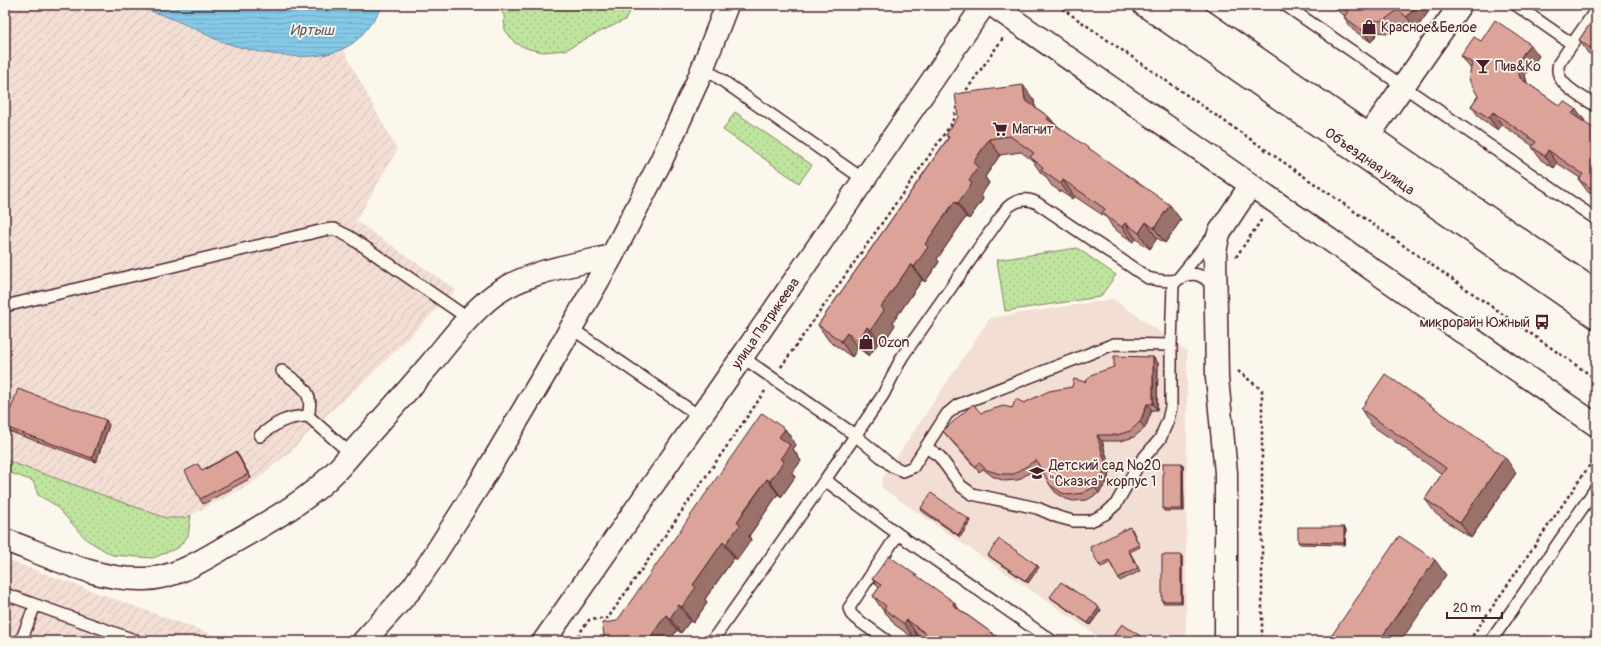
<svg xmlns="http://www.w3.org/2000/svg" width="1601" height="646" font-family="Pangolin,sans-serif">
<style>
.built{fill:#f2ded3}
.industrial{fill:url(#industrial-furrows)}
.green{fill:url(#green-dots);stroke:#848264}
.water{fill:url(#water-rules);stroke:#6d849b}
.lines{fill:none;stroke-linecap:round;stroke-linejoin:round}
.lane-casing{stroke:#4a1f2b;stroke-width:14}
.street-casing{stroke:#4a1f2b;stroke-width:25}
.primary-casing{stroke:#4a1f2b;stroke-width:25}
.path{stroke:#4a1f2b;stroke-width:2.5;stroke-dasharray:3 3;stroke-linecap:butt}
.lane{stroke:#fbf7ec;stroke-width:11}
.street{stroke:#fbf7ec;stroke-width:22}
.primary{stroke:#fbf7ec;stroke-width:22}
.wall{fill:#bd8c84;stroke:#4a1f2b}
.shaded-wall{fill:#9a726b;stroke:#4a1f2b}
.building{fill:#dca399;stroke:#4a1f2b}
.labels{text-anchor:middle;stroke-width:3.5;stroke-linejoin:round;paint-order:stroke}
.poi-label{font-size:14px;fill:#4a1f2b;stroke:#fbf7ec;text-anchor:start}
.street-label{font-size:14px;fill:#4a1f2b;stroke:#fbf7ec}
.water-label{font-size:15px;font-style:italic;fill:#5b5263;stroke:#fbf7ec}
</style>
<defs>
<pattern id="industrial-furrows" width="10" height="10" patternUnits="userSpaceOnUse"><rect width="10" height="10" fill="#f2ded3"/><path d="M-1 1l2-2M0 10L10 0M9 11l2-2" fill="none" stroke="#d1beb5"/></pattern>
<pattern id="green-dots" width="8" height="8" patternUnits="userSpaceOnUse"><rect width="8" height="8" fill="#bee49e"/><path d="M2 2h.1M6 6h.1" fill="none" stroke="#a5c388" stroke-width="1.8" stroke-linecap="round"/></pattern>
<pattern id="water-rules" width="6" height="5" patternUnits="userSpaceOnUse"><rect width="6" height="5" fill="#84c8e6"/><path d="M0 2.5h6" fill="none" stroke="#74abc5"/></pattern>
</defs>
<rect width="100%" height="100%" fill="#fbf7ec"/>
<filter id="ink" filterUnits="userSpaceOnUse"><feTurbulence type="fractalNoise" baseFrequency=".025" numOctaves="2"/><feDisplacementMap in="SourceGraphic" scale="8" xChannelSelector="R" yChannelSelector="G"/><feConvolveMatrix kernelMatrix="1 2 1 2 8 2 1 2 1" color-interpolation-filters="sRGB"/></filter>
<g filter="url(#ink)">
<path class="built" d="M1113,299L1187,351L1186,641H1105L882,488V479L990,318Z"/>
<path class="industrial" d="M5,5H126L143,8L194,29L220,41L286,57H308L327,54L343,49L397,150L356,221L456,290L372,374L317,424L290,452L251,484L185,518H166L5,460Z
M5,559L230,641H5Z"/>
<path class="green" d="M497,5H631L630,11L625,20L589,37L566,50L543,52L529,49L515,43L505,30L504,15Z
M735,112L812,165L799,183L723,130Z
M1077,248L1116,275L1100,297L1005,311L997,260Z
M5,460L166,518H185L191,515L188,536L178,548L153,558L112,555L87,540L55,505L38,495L33,481L5,471Z"/>
<path class="water" d="M126,5H384C376,16 368,29 358,39C326,69 257,54 220,41C212,38 204,33 195,29C173,19 150,9 126,5Z"/>
<g class="lines">
<g class="lane-casing">
<path id="lane" d="M1285,5L1596,219
M1516,5L1572,44
M1596,10L1559,63C1552,84 1582,96 1596,106
M703,67L863,179
M5,306L324,230L334,229L350,237L469,319
M571,328L699,416
M1171,345L1173,285L1213,236
M742,357L855,435L892,466L903,471L913,467L947,414L958,405L1114,344L1171,345V407L1168,420L1160,439L1140,462L1116,504L1105,514L1097,518L1090,521H1073L1058,517L1037,508L972,494L961,486L939,456L926,447
M282,371C300,385 315,390 308,416L351,454
M260,436C277,422 286,417 308,416
M5,594L137,641
M21,641L35,605
M712,641L825,480
M887,641L855,618L851,614L849,608L898,534
M1052,641L898,534L825,480L883,395L902,357L1007,208C1016,200 1026,197 1037,203L1148,278C1156,280 1167,282 1176,280C1179,280 1181,277 1184,276C1196,271 1207,277 1213,288
M1491,641L1596,488"/>
</g>
<g class="street-casing">
<path id="street" d="M992,5L1596,425
M1369,135L1460,5
M5,540C49,556 98,581 145,579C177,578 206,558 232,543C268,522 306,502 335,472C347,460 357,446 369,434C390,410 411,387 432,362C451,339 470,313 494,295C527,271 573,265 612,256
M364,641L413,587L430,562L479,485L546,372L612,256L661,161L698,80L727,5
M544,641L742,357L984,5
M1226,641V473L1217,378L1215,251L1219,233L1250,186"/>
</g>
<g class="primary-casing">
<path id="primary" d="M1144,5L1596,317
M1180,5L1596,292"/>
</g>
<path class="path" d="M1057,5L1596,379
M963,95L1003,38
M1236,257L1262,219
M1596,358L1594,360L1596,361
M781,367L952,123L958,102
M1238,371L1262,390V641
M574,641L589,620L608,618L765,391
M1469,641L1596,456"/>
<use href="#lane" class="lane"/>
<use href="#street" class="street"/>
<use href="#primary" class="primary"/>
</g>
<path class="wall" d="M1329,5H1425L1429,11L1416,29L1407,23L1393,32L1387,33L1378,32L1371,42L1353,30L1344,17L1345,16Z
M1596,15V58L1588,53L1579,40Z
M1481,41L1539,56L1525,75L1527,83L1560,106L1576,109L1585,121L1584,123L1596,130V198L1588,192L1579,180L1580,178L1557,163L1554,168L1541,160L1532,147L1533,146L1502,125L1498,130L1480,118L1471,106L1478,96L1471,69L1461,56Z
M1034,100L1035,107L1049,117L1055,124L1181,220L1165,243L1157,238L1150,249L1136,239L1133,242L1113,228L1107,218L1074,196L1072,199L1052,186L1045,176L1041,173L1032,160L1021,152L1000,155L985,177L989,183L981,195L983,199L969,219L966,217L937,259L939,262L925,282L922,280L893,322L895,325L882,345L878,343L869,356L858,348L852,357L829,341L818,325L948,138L946,135Z
M1153,357L1158,363L1157,410H1152L1145,428L1134,437L1121,441H1102L1110,468L1107,482L1099,493L1087,500L1073,501L1066,499L1055,492L1050,485L1040,466L1018,480L1004,481L992,476L983,469L979,472L948,437L943,431L981,413L1012,408L1024,403L1072,387Z
M1361,409L1516,473L1471,538L1436,514L1425,499L1442,474L1371,425Z
M5,425H109L96,462L8,431L5,428Z
M785,429L796,445L793,449L801,461L792,473L795,477L781,497L778,494L749,536L751,540L737,560L734,558L705,599L707,603L693,623L690,621L681,633L677,630L617,621Z
M236,452L251,478L203,504L200,499L202,470Z
M1182,463L1183,465L1184,511H1164L1163,509Z
M921,508L971,521L960,537L922,511Z
M1344,527L1346,530L1345,545L1300,544L1298,542Z
M1132,529L1140,547L1130,552L1140,571L1120,581L1110,563L1101,567L1099,565Z
M988,555L1039,567L1028,583L990,557Z
M1181,555L1182,557V603H1163L1162,601Z
M872,579L960,610L1003,641H925L918,636L915,639L895,625L888,615L884,612L873,596L879,588Z
M1050,597L1101,610L1090,625L1052,599Z"/>
<path class="shaded-wall" d="M1416,5H1425L1429,11L1416,29L1407,17Z
M1369,20L1378,32L1371,42L1362,30Z
M1530,44L1539,56L1525,75L1528,91L1520,78L1517,63Z
M1023,85L1034,100L1036,116L1025,100Z
M1576,109L1585,121L1581,127L1572,114Z
M1493,112L1502,125L1498,130L1489,118Z
M1049,117L1060,132L1047,119Z
M989,139L1000,155L985,177L989,183L981,195L983,199L969,219L958,203L969,181L973,163Z
M1548,150L1557,163L1554,168L1545,156Z
M1063,180L1074,196L1072,199L1061,184Z
M1595,182L1596,183V194L1591,188Z
M955,201L966,217L937,259L939,262L925,282L914,267L925,244Z
M1170,205L1181,220L1165,243L1154,228Z
M1146,222L1157,238L1150,249L1139,233Z
M1125,223L1136,239L1133,242L1122,227Z
M911,264L922,280L893,322L895,325L882,345L871,330L881,307Z
M867,327L878,343L869,356L858,340Z
M847,333L858,348L852,357L841,341Z
M1153,357L1158,363L1157,410L1153,404Z
M1147,404L1152,410L1145,428L1140,422Z
M106,420L109,425L96,462L92,458Z
M785,429L796,445L793,449L801,461L792,473L795,477L781,497L770,481L780,459L779,437Z
M1097,435L1102,441L1110,468L1107,482L1099,493L1094,487Z
M236,452L239,456L251,478L248,474Z
M1505,457L1516,473L1471,538L1460,523Z
M1182,463L1183,465L1184,511L1182,509Z
M767,479L778,494L749,536L751,540L737,560L726,544L737,522Z
M969,519L971,521L960,537L958,535Z
M1344,527L1346,530L1345,545L1344,543Z
M723,542L734,558L705,599L707,603L693,623L682,607L693,585Z
M1181,555L1182,557V603L1181,601Z
M1435,560L1446,575L1401,641H1379Z
M1037,565L1039,567L1028,583L1026,581Z
M954,602L965,618L953,605Z
M679,605L690,621L681,633L670,618Z
M1099,607L1101,610L1090,625L1088,623Z
M666,615L677,630L670,641H652L651,636Z
M907,620L918,636L915,639L904,624Z"/>
<path class="building" d="M1338,5H1416L1407,17L1398,10L1384,20L1378,21L1369,20L1362,30L1344,17L1348,12Z
M1596,15V52L1579,40Z
M1495,20L1530,44L1517,63L1520,78L1560,106L1564,101L1576,109L1572,114L1596,130V183L1595,182L1591,188L1579,180L1583,174L1548,150L1545,156L1532,147L1536,142L1493,112L1489,118L1471,106L1478,96L1470,82L1469,77L1472,63L1461,56L1474,37L1481,41Z
M1023,85L1025,100L1049,117L1047,119L1170,205L1154,228L1146,222L1139,233L1125,223L1122,227L1102,213L1105,209L1081,192L1063,180L1061,184L1041,170L1043,167L1030,157L1034,153L1010,136L989,139L973,163L978,167L969,181L972,183L958,203L955,201L925,244L928,247L914,267L911,264L881,307L884,310L871,330L867,327L858,340L847,333L841,341L818,325L949,137L946,135L958,117L955,94Z
M1114,356L1153,357V404H1147L1140,422L1130,431L1117,435H1097L1105,462L1103,476L1094,487L1083,493L1069,495L1062,493L1050,485L1036,460L1014,474H1000L987,470L979,463L975,466L943,431L973,404L981,413L1003,406L1012,408L1016,399L1024,403L1049,391L1072,387L1074,379L1085,382L1093,374L1114,367Z
M1385,374L1505,457L1460,523L1425,499L1446,468L1361,409Z
M18,389L106,420L92,458L5,427V425Z
M762,413L785,429L779,437L790,445L780,459L784,461L770,481L767,479L746,508L737,522L740,525L726,544L723,542L693,585L696,587L682,607L679,605L670,618L666,615L651,636L652,641H605L602,623L617,621Z
M236,452L248,474L200,499L185,471L198,464L202,471Z
M1163,463H1182V509H1163Z
M931,493L969,519L958,535L921,508Z
M1130,527L1139,545L1128,550L1138,568L1118,578L1109,560L1099,565L1090,547Z
M1298,527H1344V543L1298,542Z
M1399,536L1435,560L1379,641H1328Z
M999,539L1037,565L1026,581L988,555Z
M1162,555H1181V601H1162Z
M889,556L954,602L953,605L1003,641H936L907,620L904,624L884,609L886,606L873,596L881,585L872,579Z
M1061,582L1099,607L1088,623L1050,597Z
M1122,624L1148,641H1114L1111,639Z"/>
</g>
<defs>
<g id="shop-bare" transform="scale(1.2)"><path d="M-5-2.5h2.3a2.7 3.5 0 0 1 5.4 0H5L5.5 6h-11ZM-1.5-2.5h3a1.5 2.3 0 0 0-3 0Z" fill="#4a1f2b" stroke="#fbf7ec" stroke-width="2.5" paint-order="stroke"/></g>
<g id="bar-bare" transform="scale(1.2)"><path d="M-6-5H6L.8 .8V4.5H3.5V6h-7V4.5H-.8V.8Z" fill="#4a1f2b" stroke="#fbf7ec" stroke-width="2.5" paint-order="stroke"/></g>
<g id="supermarket-bare" transform="scale(1.2)"><path d="M-6-5.5h2.5l.6 2H6L4.5 2H-2.5L-4.4-4H-6ZM-1.5 3.2a1.3 1.3 0 1 0 .1 0ZM3 3.2a1.3 1.3 0 1 0 .1 0Z" fill="#4a1f2b" stroke="#fbf7ec" stroke-width="2.5" paint-order="stroke"/></g>
<g id="bus-bare" transform="scale(1.2)"><path d="M-5-6H5V4H4V6H2V4H-2V6H-4V4H-5ZM-3.5-4V0h7V-4ZM-3.5 1.2v1.5H-2V1.2ZM2 1.2v1.5H3.5V1.2Z" fill="#4a1f2b" stroke="#fbf7ec" stroke-width="2.5" paint-order="stroke"/></g>
<g id="school-bare" transform="scale(1.2)"><path d="M0-5L7-2L0 1L-7-2ZM-4 1L0 2.5L4 1V4Q0 6-4 4Z" fill="#4a1f2b" stroke="#fbf7ec" stroke-width="2.5" paint-order="stroke"/></g>
</defs>
<g fill-rule="evenodd">
<use href="#shop-bare" x="1369" y="27"/>
<use href="#bar-bare" x="1483" y="66"/>
<use href="#supermarket-bare" x="1000" y="129"/>
<use href="#bus-bare" x="1542" y="322"/>
<use href="#shop-bare" x="866" y="342"/>
<use href="#school-bare" x="1037" y="473"/>
</g>
<g class="labels">
<g class="poi-label">
<text x="1381" y="32">Красное&amp;Белое</text>
<text x="1495" y="71">Пив&amp;Ко</text>
<text x="1012" y="134">Магнит</text>
<text x="1530" y="327" text-anchor="end">микрорайн Южный</text>
<text x="878" y="347">Ozon</text>
<text x="1049" y="470">Детский сад №20<tspan x="1049" dy="16">"Сказка" корпус 1</tspan></text>
</g>
<g class="street-label">
<text transform="translate(1370 161) rotate(35)" y="5">Объездная улица</text>
<text transform="translate(765 323) rotate(-55)" y="5">улица Патрикеева</text>
</g>
<g class="water-label">
<text x="312" y="35">Иртыш</text>
</g>
</g>
<rect width="1601" height="646" fill="none" stroke="#fbf7ec" stroke-width="20"/>
<rect x="10" y="10" width="1581" height="626" fill="none" stroke="#4a1f2b" stroke-width="1.5" filter="url(#ink)"/>
<path d="M1447 612v6h55v-6" fill="none" stroke="#4a1f2b" stroke-width="2"/>
<text x="1453" y="612" font-size="12" fill="#4a1f2b" stroke="#fbf7ec" stroke-width="3" paint-order="stroke">20 m</text>
</svg>
